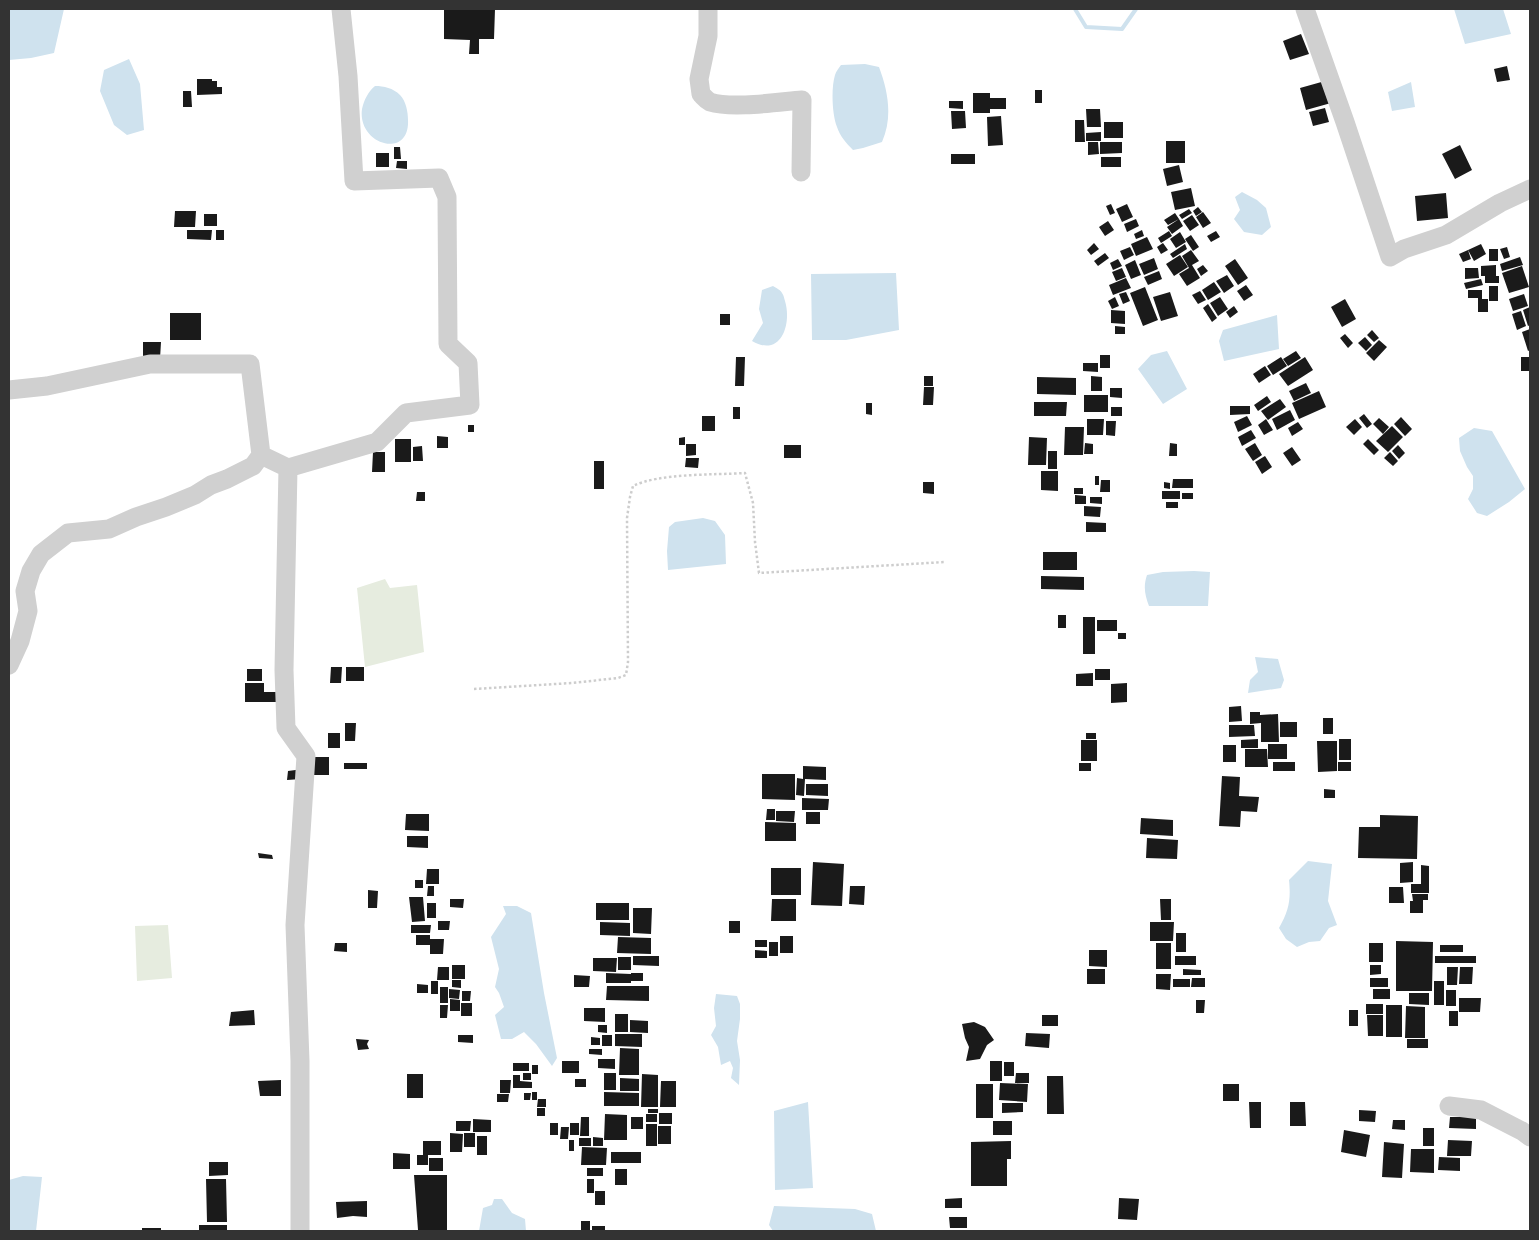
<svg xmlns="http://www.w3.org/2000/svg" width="1539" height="1240" font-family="Cabin,sans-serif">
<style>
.green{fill:#e6ecdf}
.water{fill:#cfe2ee}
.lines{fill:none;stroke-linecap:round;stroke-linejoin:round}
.stream{stroke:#cfe2ee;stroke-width:4}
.building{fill:#1a1a1a}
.path{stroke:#cdcdcd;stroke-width:2.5;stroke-dasharray:2.5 2.5;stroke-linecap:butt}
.minor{stroke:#d0d0d0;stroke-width:19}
</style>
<rect width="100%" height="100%" fill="#fff"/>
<path class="green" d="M385,579L390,588L417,585L424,652L365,667L357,588Z
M168,925L172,978L137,981L135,926Z"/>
<path class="water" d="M9,9H64L54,53L31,58L9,60Z
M1454,9H1503L1511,34L1465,44Z
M129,59L140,84L144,130L127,135L114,125L100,91L104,70Z
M865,64L879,67C888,91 893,117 882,142L863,148L853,150C846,143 840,136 837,127C832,114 831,88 835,75C836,71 839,68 841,65Z
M1411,82L1415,107L1392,111L1388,92Z
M375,86C384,86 393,88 400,95C406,101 408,112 408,120C410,160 357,145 362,109C364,100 368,92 375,86Z
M1242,192L1257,200L1266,208L1271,227L1262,235L1244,232L1234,219L1240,210L1235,197Z
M896,273L899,330L846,340H812L811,274Z
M773,286C776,288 781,290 782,293C784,296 784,298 785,301C792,324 781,358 752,341L763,323L759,309L762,290Z
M1277,315L1279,349L1224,361L1219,341L1223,330Z
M1167,351L1187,389L1163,404L1138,369L1151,355Z
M1474,428L1492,431L1525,489L1509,502L1487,516L1477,513L1468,499L1473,489V476L1467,467L1460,451L1459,438Z
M703,518L715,521L725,535L726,564L668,570L667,551L669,527L675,522Z
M1194,571L1210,572L1208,606H1149C1145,595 1143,587 1147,575L1163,572Z
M1255,657L1278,659L1284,680L1281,688L1248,693L1250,680L1258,672Z
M1308,861L1332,864L1328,901L1337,925L1329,928L1320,941L1309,942L1297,947L1286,939L1279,928C1289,910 1291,900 1289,880Z
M503,906H517L531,913L544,993L557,1058L552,1066L536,1044L524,1032L512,1039H501L495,1015L504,1007L499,993L495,987L499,969L491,937L506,914Z
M716,994L737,996L740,1004V1019L737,1041L740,1060L739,1085L731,1078L733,1068L730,1061L721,1065L718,1047L711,1035L716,1026L714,1008Z
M808,1102L813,1188L775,1190L774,1111Z
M23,1176L42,1177L36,1231H9V1180Z
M494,1199H502L512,1213L525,1219L526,1231H479L483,1208L492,1205Z
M774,1206L855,1209L872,1214L876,1231H773L769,1225Z"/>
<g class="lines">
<path class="stream" d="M1075,9L1086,27L1122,29L1136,9"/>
</g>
<path class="building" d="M444,9H495L494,39H479V54H469L470,40L444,39Z
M1301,34L1309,54L1290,60L1283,41Z
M1507,66L1510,80L1497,82L1494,69Z
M197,79H212V81H217V87H222V94L197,95Z
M1325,81L1331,103L1306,110L1300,88Z
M1035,90H1042V103H1035Z
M183,91H191L192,107H183Z
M973,93H990V98H1006V109H990V113H973Z
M949,101H963V109L949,108Z
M1325,108L1329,122L1313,126L1309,112Z
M1086,109H1100L1101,127H1087Z
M951,111H965L966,128L952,129Z
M1001,116L1003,145L988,146L987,117Z
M1075,120H1084L1085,142H1075Z
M1104,122H1123V138H1104Z
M1101,132V141H1086V133Z
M1166,141H1185V163H1166Z
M1088,142H1098L1099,154L1088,155Z
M1100,142H1122V153L1100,154Z
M1460,145L1472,170L1455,179L1442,154Z
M394,147H400L401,159H394Z
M376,153H389V167H376Z
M951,154H975V164H951Z
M1101,157H1121V167H1101Z
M397,161H407V169L396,168Z
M1179,165L1183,182L1167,186L1163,169Z
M1191,188L1195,206L1175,210L1171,192Z
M1446,193L1448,218L1417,221L1415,196Z
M1111,204L1115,213L1110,215L1106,206Z
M1127,204L1133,217L1122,222L1116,209Z
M1198,207L1202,212L1196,216L1193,211Z
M1189,209L1192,213L1182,219L1179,215Z
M175,211H196L195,227H174Z
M1203,212L1211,223L1203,228L1196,217Z
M1175,213L1179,219L1168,225L1164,220Z
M204,214H217V226H204Z
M1192,215L1199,225L1190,231L1183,221Z
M1136,219L1139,226L1127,232L1124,224Z
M1179,219L1183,226L1172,234L1167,227Z
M1108,221L1114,230L1105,236L1099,227Z
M187,230H212L211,240L187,239Z
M216,230H224V240H216Z
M1142,230L1144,236L1136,239L1134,234Z
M1169,231L1172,236L1161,243L1158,238Z
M1216,231L1220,237L1211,242L1207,236Z
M1180,232L1186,242L1176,248L1170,239Z
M1191,235L1199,247L1193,251L1185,239Z
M1147,237L1153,249L1136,256L1131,244Z
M1094,243L1099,249L1091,255L1087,250Z
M1163,243L1168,250L1161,254L1157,247Z
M1185,244L1187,249L1173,258L1170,254Z
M1481,244L1486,254L1474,261L1468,250Z
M1130,247L1134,255L1124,260L1120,251Z
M1507,247L1510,257L1504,259L1500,249Z
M1489,249H1498V261H1489Z
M1191,250L1199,261L1192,265L1200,278L1187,286L1179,274L1189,268L1182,256Z
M1468,250L1471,259L1463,262L1459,254Z
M1105,253L1109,258L1098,266L1094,261Z
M1180,255L1188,267L1174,276L1166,264Z
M1520,257L1523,265L1502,271L1500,264Z
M1154,258L1158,269L1144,275L1139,264Z
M1118,259L1122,266L1113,270L1110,263Z
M1235,259L1248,278L1238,285L1225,266Z
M1135,260L1141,275L1131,279L1125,265Z
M1203,265L1208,271L1201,276L1197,269Z
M1496,265V276H1499V283H1485V276H1481V266Z
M1522,266L1529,287L1509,293L1502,273Z
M1122,268L1126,277L1116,281L1112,272Z
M1465,268H1478L1479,278L1465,279Z
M1159,271L1162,279L1148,285L1144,277Z
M1227,275L1234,286L1224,293L1216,281Z
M1126,278L1131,288L1113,295L1109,285Z
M1481,279L1483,285L1466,289L1464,283Z
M1214,282L1221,292L1208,300L1202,290Z
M1246,285L1253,295L1244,301L1237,291Z
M1489,286H1498V301H1489Z
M1145,287L1158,320L1143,326L1130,293Z
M1468,290H1482V299H1488V312H1478V298H1468Z
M1200,291L1206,300L1198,304L1192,295Z
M1126,292L1130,301L1123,304L1119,294Z
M1170,292L1178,316L1161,321L1153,297Z
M1524,294L1528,306L1513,311L1509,299Z
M1115,297L1119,306L1112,309L1108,301Z
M1220,297L1228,309L1218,316L1210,303Z
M1345,299L1356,319L1342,327L1331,307Z
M1208,304L1217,318L1212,322L1203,308Z
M1234,306L1238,312L1230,318L1226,312Z
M1530,307V325L1528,326L1523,310Z
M1111,310L1125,311V324L1111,323Z
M1521,311L1526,326L1517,330L1512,314Z
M170,313H201V340H170Z
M720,314H730V325H720Z
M1115,326L1125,327V334H1115Z
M1530,329V350L1528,351L1522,332Z
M1372,330L1379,338L1374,342L1367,335Z
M1345,334L1353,343L1348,348L1340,338Z
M1365,337L1372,345L1366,351L1358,343Z
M1379,340L1387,347L1374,361L1366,353Z
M143,342H161L160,359H143Z
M1296,351L1301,358L1288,366L1283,359Z
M1100,355H1110V368H1100Z
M736,357H745L744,386H735Z
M1281,357L1287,366L1273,375L1267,366Z
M1305,357L1313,370L1288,386L1279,374Z
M1521,357H1530V371H1521Z
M1083,363H1098V372L1083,371Z
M1265,366L1271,375L1259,383L1253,374Z
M924,376H933V386H924Z
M1091,376L1102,377V391H1091Z
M1037,377L1076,378V395L1037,394Z
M1306,383L1311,393L1294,401L1289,391Z
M924,387H934L933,405H923Z
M1110,388H1122V398L1110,397Z
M1319,391L1326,407L1299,419L1292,403Z
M1084,395H1108V412H1084Z
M1267,396L1271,402L1258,411L1254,405Z
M1280,399L1286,407L1268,420L1261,411Z
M1034,402H1067L1066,416H1034Z
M866,403H872V415L866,414Z
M1230,406H1250V414L1230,415Z
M733,407H740V419H733Z
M1111,407H1122V416H1111Z
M1290,410L1295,420L1277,430L1272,419Z
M1364,414L1372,424L1367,428L1359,418Z
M702,416H715V431H702Z
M1247,416L1252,425L1238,432L1234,422Z
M1401,417L1412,429L1405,436L1394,424Z
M1379,418L1389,427L1383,434L1373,424Z
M1087,419H1104L1103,435H1087Z
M1266,419L1273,430L1264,435L1258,425Z
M1355,419L1362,427L1354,435L1346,427Z
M1106,421H1116L1115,436L1106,435Z
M1298,422L1303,429L1292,436L1288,428Z
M468,425H474V432H468Z
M1392,426L1403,437L1388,452L1376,441Z
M1065,427H1084L1083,455H1064Z
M1251,430L1256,438L1242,446L1238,437Z
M437,436L448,437V448H437Z
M685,437V445H679V438Z
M1029,437L1047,438L1046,465H1028Z
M395,439H411V462H395Z
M1368,439L1379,450L1374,455L1363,444Z
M1085,443L1093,444V454H1084Z
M1170,443L1177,444V456H1169Z
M1255,443L1262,455L1253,461L1245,449Z
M686,444H696V455L686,456Z
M784,445H801V458H784Z
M1398,445L1405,453L1399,459L1392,451Z
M422,446L423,461H413V447Z
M1292,447L1301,460L1292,466L1283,453Z
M1048,451H1057V469H1048Z
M373,452H385V472H372Z
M1390,452L1398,461L1393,466L1384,458Z
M1265,456L1272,467L1262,474L1255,462Z
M686,458H699L698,468L685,467Z
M594,461H604V489H594Z
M1041,471H1058V491L1041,490Z
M1095,476H1099V485H1095Z
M1173,479H1193V488H1172Z
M1101,480H1110V492H1100Z
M923,482H934V494L923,493Z
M1164,482L1170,483V489L1164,488Z
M1074,488H1083V494H1074Z
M1162,491H1180V499H1162Z
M417,492H425V501H416Z
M1182,493H1193V499H1182Z
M1075,495L1086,496V504H1075Z
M1090,497H1102V504L1090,503Z
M1166,502H1178V508H1166Z
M1084,506L1101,507L1100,517L1084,516Z
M1086,522L1106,523V532H1086Z
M1043,552H1077V570H1043Z
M1041,576L1084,577V590L1041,589Z
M1058,615H1066V628H1058Z
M1083,617H1095V654H1083Z
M1097,620H1117V631H1097Z
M1118,633H1126V639H1118Z
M331,667H342L341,683H330Z
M346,667H364V681H346Z
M247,669H262V681H247Z
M1095,669H1110V680H1095Z
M1093,673V686H1076V674Z
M245,683H264V692H276V702H245Z
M1127,683V702L1111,703V684Z
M1241,706L1242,721L1229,722V707Z
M1250,712H1260V715L1278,714L1279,742H1261V723L1250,724Z
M1323,718H1333V734H1323Z
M1280,722H1297V737H1280Z
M345,723H356L355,741H345Z
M1229,725H1254L1255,736L1229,737Z
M328,733H340V748H328Z
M1086,733H1096V739H1086Z
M1258,739V748H1241V740Z
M1339,739H1351V760H1339Z
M1081,740H1097V761H1081Z
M1317,741H1337V771L1318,772Z
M1268,744H1287V759H1268Z
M1223,745H1236V762H1223Z
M1245,749H1267L1268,767H1245Z
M314,757H329V775H313Z
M1273,762H1295V771H1273Z
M1338,762H1351V771H1338Z
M344,763H367V769H344Z
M1079,763H1091V771H1079Z
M803,766L826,767V780L805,779L804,796L796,795L797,778L803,779Z
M303,769L301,779L287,780L288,771Z
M762,774H795V800L762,799Z
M1222,776L1240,777L1239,796L1259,797L1257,812L1241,811L1240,827L1219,826Z
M806,784H828V796L806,795Z
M1324,789L1335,790V798H1324Z
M802,798L829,799L828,810H802Z
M767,809H775V820H766Z
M776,811H795L794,822L776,821Z
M806,812H820V824H806Z
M406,814H429V831L405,830Z
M1380,815L1418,816L1417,859L1358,858L1359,827H1380Z
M1141,818L1173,820V836L1140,834Z
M765,822L796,823V841H765Z
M407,836H428V848L407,847Z
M1147,838L1178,840L1177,859L1146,858Z
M258,853L272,855L273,859L259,858Z
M813,862L844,864L842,906L811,905Z
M1413,862V882L1400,883V863Z
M1421,865L1429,866V893H1411V884H1421Z
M771,868H801V895H771Z
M427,869H439V884H426Z
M415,880H423V888H415Z
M428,886H434V896H427Z
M850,886H865L864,905L849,904Z
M1389,887H1403L1404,903H1389Z
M368,890L378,891L377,908H368Z
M1412,894H1428V900H1423V913H1410V901H1413Z
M409,897H423L425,921L412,922Z
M450,899H464L463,908L450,907Z
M772,899H796V921H771Z
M1160,899H1171V920H1161Z
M427,903H436V918H427Z
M596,903H629V920H596Z
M633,908H652L651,934L633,933Z
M438,921H450L449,930H438Z
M729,921H740V933H729Z
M600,922L630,923V936L600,935Z
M1150,922H1174L1173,941H1150Z
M411,925H431L430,933H411Z
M1176,933H1186V952H1176Z
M416,935H430V939H444L443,954H430V945H416Z
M780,936H793V953H780Z
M618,937L651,938V954L617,953Z
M755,940H767V947H755Z
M1396,941L1433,942L1432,991H1396Z
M769,942H778V956H769Z
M335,943H347V952L334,951Z
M1156,943H1171V969H1156Z
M1369,943H1383V962H1369Z
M1440,945H1463V952H1440Z
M755,950L767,951V958H755Z
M1089,950H1107V967L1089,966Z
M633,956H659V966L633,965Z
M1175,956H1196V965H1175Z
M1435,956H1476V963H1435Z
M618,957H631V970H618Z
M593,958H617L616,972L593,971Z
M452,965H465V979H452Z
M1370,965H1381V974L1370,975Z
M438,967H449V980H437Z
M1447,967H1458L1457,985H1447Z
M1460,967H1473L1472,984H1459Z
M1087,969H1105V984H1087Z
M1183,969L1201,970V975H1183Z
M606,973L631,974V983H606Z
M631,973H643V981H631Z
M1156,974H1171L1170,990L1156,989Z
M574,975L590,976L589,987H574Z
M1192,978H1205V987H1191Z
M1370,978H1388V987H1370Z
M1173,979H1190V987H1173Z
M452,980H461V988L452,987Z
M431,981H438V994H431Z
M1434,981H1444V1005H1434Z
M417,984L428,985V993H417Z
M607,986H649V1001L606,1000Z
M440,987H448V1003H440Z
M449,989L460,990L459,999L449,998Z
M1373,989H1390V999H1373Z
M1446,990H1456V1006H1446Z
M462,991H471L470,1001H462Z
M1409,993H1429V1005L1409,1004Z
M1459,998H1481L1480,1012H1459Z
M450,999L460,1000V1011H450Z
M1196,1000H1205L1204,1013H1196Z
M461,1003H472V1016H461Z
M1366,1004H1383V1014H1366Z
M440,1005H448L447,1018H440Z
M1386,1005H1402V1037H1386Z
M1406,1006L1425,1007V1038H1405Z
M584,1008H605V1022L584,1021Z
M254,1010L255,1025L229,1026L231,1012Z
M1349,1010H1358V1026H1349Z
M1449,1011H1458V1026H1449Z
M615,1014H628V1032H615Z
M1042,1015H1058V1026H1042Z
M1367,1015H1383V1036H1368Z
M630,1020L648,1021V1033L630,1032Z
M974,1022L985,1027L994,1040L987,1045L980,1059L966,1061L969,1047L965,1038L962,1024Z
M598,1025H607V1033L598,1032Z
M1026,1033L1050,1034L1049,1048L1025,1046Z
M615,1034H642V1047L615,1046Z
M458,1035H473V1043L458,1042Z
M602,1035H612V1046H602Z
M591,1037L600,1038V1045H591Z
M356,1039L369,1040L367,1044L369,1049L358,1050Z
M1407,1039H1428V1048H1407Z
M620,1048L639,1049V1075H619Z
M589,1049H602V1055L589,1054Z
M598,1059H615V1069L598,1068Z
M562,1061H579V1073H562Z
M990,1061H1002V1081H990Z
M1004,1062H1014V1076H1004Z
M513,1063H529V1071H513Z
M532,1065H538V1074H532Z
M523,1073H531V1080H523Z
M604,1073H616V1090H604Z
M1016,1073H1029V1083H1015Z
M407,1074H423V1098H407Z
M642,1074L658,1075V1107H641Z
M513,1075H520V1081L532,1082V1088H513Z
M1047,1076H1063L1064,1114H1047Z
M620,1078L639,1079V1091H620Z
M575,1079H586V1087H575Z
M281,1080V1096H260L258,1081Z
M500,1080H511L510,1093H500Z
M661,1081H676V1107H660Z
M1000,1083L1028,1084L1027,1102L999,1100Z
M976,1084H993V1118H976Z
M1223,1084H1239V1101H1223Z
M532,1092H537V1100H532Z
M604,1092L639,1093V1106H604Z
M524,1093H531L530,1100H524Z
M497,1094H509L508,1102H497Z
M538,1099H546V1107H537Z
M1249,1102H1261V1128H1250Z
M1290,1102H1305L1306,1126H1290Z
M1002,1103H1023V1112L1002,1113Z
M537,1108H545V1116H537Z
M648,1109H658V1113H648Z
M1359,1110L1376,1111L1375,1122L1359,1121Z
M659,1113H672V1124H659Z
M605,1114L627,1115V1140H604Z
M646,1114H657V1122H646Z
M581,1117H589V1136H580Z
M631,1117H643V1129H631Z
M1450,1117H1476V1129L1449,1128Z
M473,1119L491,1120V1132H473Z
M1393,1120H1405V1130L1392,1129Z
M456,1121H471L470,1131H456Z
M993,1121H1012V1135H993Z
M550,1123H558V1135H550Z
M570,1123H579V1135H570Z
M646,1124H657V1146H646Z
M658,1126H671V1144H658Z
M561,1127H569L568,1139H560Z
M1423,1128H1434V1146H1423Z
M1344,1130L1370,1135L1366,1157L1341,1152Z
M450,1133L463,1134L462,1152H450Z
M464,1133H475V1147H464Z
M477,1136H487V1155H477Z
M593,1137L603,1138V1146H593Z
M579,1138H591V1146H579Z
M569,1140H574V1151H569Z
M1448,1140L1472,1141L1471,1156H1447Z
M423,1141H441V1155H423Z
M1011,1141V1159H1007V1186H971V1142Z
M1384,1142L1404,1144L1402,1178L1382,1177Z
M582,1147L607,1148L606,1165H581Z
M1411,1149H1434V1173L1410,1172Z
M611,1152H641V1163H611Z
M393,1153L410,1154V1169H393Z
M417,1155H428V1165H417Z
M1439,1157L1460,1158V1171L1438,1170Z
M429,1158H443V1171H429Z
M209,1162H228V1175L209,1176Z
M587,1168H603V1176H587Z
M615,1169H627V1185H615Z
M414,1175H447V1230H418Z
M206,1179H226L227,1222H207Z
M587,1179H594V1193H587Z
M595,1191H605V1205H595Z
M962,1198V1208H945V1199Z
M1119,1198L1139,1199L1137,1220L1118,1219Z
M367,1201V1217L353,1216L337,1218L336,1202Z
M949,1217H967V1228H950Z
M581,1221H590V1231H581Z
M199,1225H227V1231H199Z
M592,1226H605V1231H592Z
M142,1228H161V1231H142Z"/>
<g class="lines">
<path class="path" d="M474,689L572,683L618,678L626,675L628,662L627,518L630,497L633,486C659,473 715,475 745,473L753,503L755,542L759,573L945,562"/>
<path class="minor" d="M708,9V36L699,79L701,94C704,97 706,100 710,102C732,109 778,102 802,100L801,172
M1305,9L1345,122L1390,257L1404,249L1446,235L1500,203L1530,189
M9,390L47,386L150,364H250L261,455L288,468L377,442L406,413L470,405L468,363L448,344L447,197L439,178L354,181L348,76L341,9
M288,468L284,670L286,728L306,756L295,925L300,1061V1231
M9,665L20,641L28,611L25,591L31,571L41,554L68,533L109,529L136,517L166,507L195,495L211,485L227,479L253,466L261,455
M1449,1106L1481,1110L1522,1131L1530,1137"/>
</g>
<rect width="1539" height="1240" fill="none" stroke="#333333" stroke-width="20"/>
</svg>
